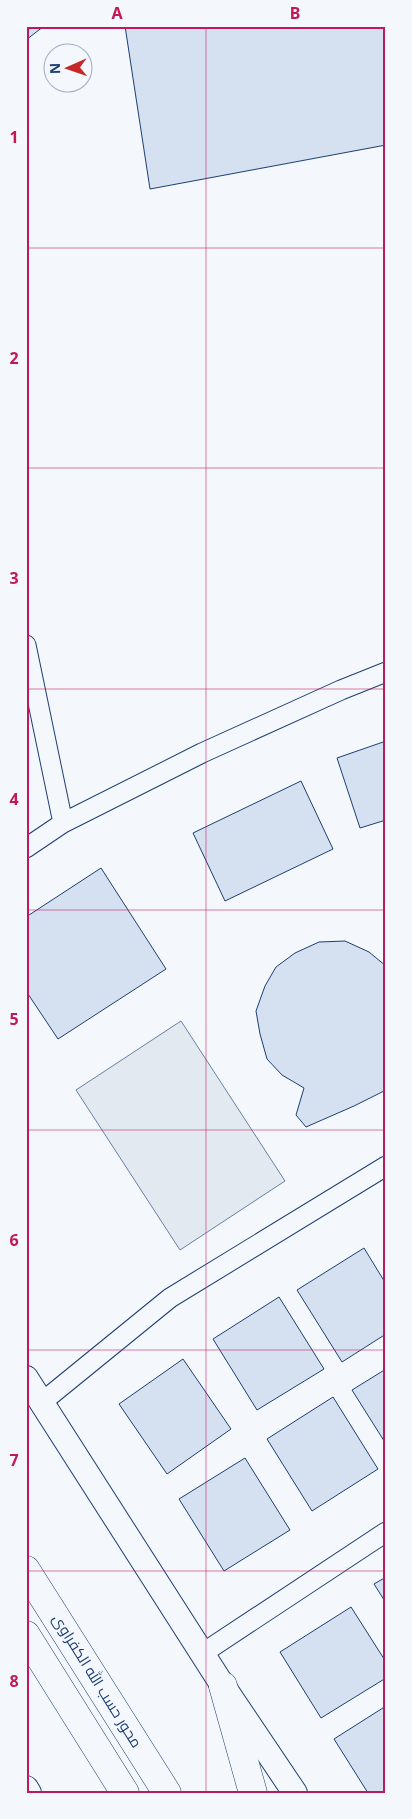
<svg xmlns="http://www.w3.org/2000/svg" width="412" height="1819" font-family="'Noto Sans',Cairo,sans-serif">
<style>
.green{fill:#e3e9f0;stroke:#687fa3}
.building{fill:#d5e0f0;stroke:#1d3f73}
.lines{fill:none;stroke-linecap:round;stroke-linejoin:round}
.minor-casing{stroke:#1d3f73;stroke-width:21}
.tertiary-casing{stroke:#1d3f73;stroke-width:26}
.primary-casing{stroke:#1d3f73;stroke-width:29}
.minor{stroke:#f4f7fb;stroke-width:19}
.tertiary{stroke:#f4f7fb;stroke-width:24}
.primary{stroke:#f4f7fb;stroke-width:28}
.grid{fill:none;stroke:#c2185b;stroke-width:1;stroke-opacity:0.55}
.labels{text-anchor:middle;stroke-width:4;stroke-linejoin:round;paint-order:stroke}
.street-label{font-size:15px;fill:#1d3f73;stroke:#f4f7fb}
.neatline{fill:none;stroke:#c2185b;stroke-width:2}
.grid-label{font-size:16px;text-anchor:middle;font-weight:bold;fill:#c2185b}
</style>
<rect width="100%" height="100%" fill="#f4f7fb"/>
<path class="green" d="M181,1021L285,1181L180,1250L76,1090Z"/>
<path class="building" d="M26,26H44L26,40Z
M125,26H386V145L150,189Z
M386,741V820L360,828L337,758Z
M301,781L333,849L225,901L193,833Z
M101,868L166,969L58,1039L26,991V917Z
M345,941L369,952L386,966V1090L354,1106L306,1127L296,1115L304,1088L282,1075L267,1059L260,1034L256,1011L265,986L276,967L295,953L319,942Z
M364,1248L386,1284V1334L342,1362L297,1290Z
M279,1297L324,1369L257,1410L213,1339Z
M183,1359L231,1429L167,1474L119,1404Z
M386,1369V1444L352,1390Z
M333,1397L378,1469L312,1511L267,1439Z
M245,1458L290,1530L224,1571L179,1499Z
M386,1577V1603L374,1584Z
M351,1607L386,1662V1678L321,1718L280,1652Z
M386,1706V1793H368L334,1739Z"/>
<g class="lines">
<g class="minor-casing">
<path id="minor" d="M26,645L63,823
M26,848L63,823L202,753L341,690L386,672
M41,1403L170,1298L386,1166
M203,1653L386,1532"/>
</g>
<g class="tertiary-casing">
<path id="tertiary" d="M26,1378L223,1686L295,1793
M26,1788L29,1793"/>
</g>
<g class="primary-casing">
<path id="primary" d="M26,1570L167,1793
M26,1635L125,1793
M223,1686L253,1793"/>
</g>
<use href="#minor" class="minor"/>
<use href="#tertiary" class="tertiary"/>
<use href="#primary" class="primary"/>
</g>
<path class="grid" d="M206,26V1793M26,248H386M26,468H386M26,689H386M26,910H386M26,1130H386M26,1350H386M26,1571H386"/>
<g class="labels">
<g class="street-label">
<text transform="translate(97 1681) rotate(58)" y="5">محور حسب الله الكفراوى</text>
</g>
</g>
<rect width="412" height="1819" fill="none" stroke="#f4f7fb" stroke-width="55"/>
<g transform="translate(68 68) rotate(268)"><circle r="24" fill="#f4f7fb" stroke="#9eadc5"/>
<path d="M0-4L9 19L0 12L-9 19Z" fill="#c62828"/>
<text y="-8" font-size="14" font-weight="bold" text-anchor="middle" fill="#1d3f73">N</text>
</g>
<rect x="28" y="28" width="356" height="1764" class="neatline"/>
<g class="grid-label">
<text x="117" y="19">A</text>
<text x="295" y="19">B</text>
<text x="14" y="143">1</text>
<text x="14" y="364">2</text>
<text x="14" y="584">3</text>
<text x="14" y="805">4</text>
<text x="14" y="1025">5</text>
<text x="14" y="1246">6</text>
<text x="14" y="1466">7</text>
<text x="14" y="1687">8</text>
</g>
</svg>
